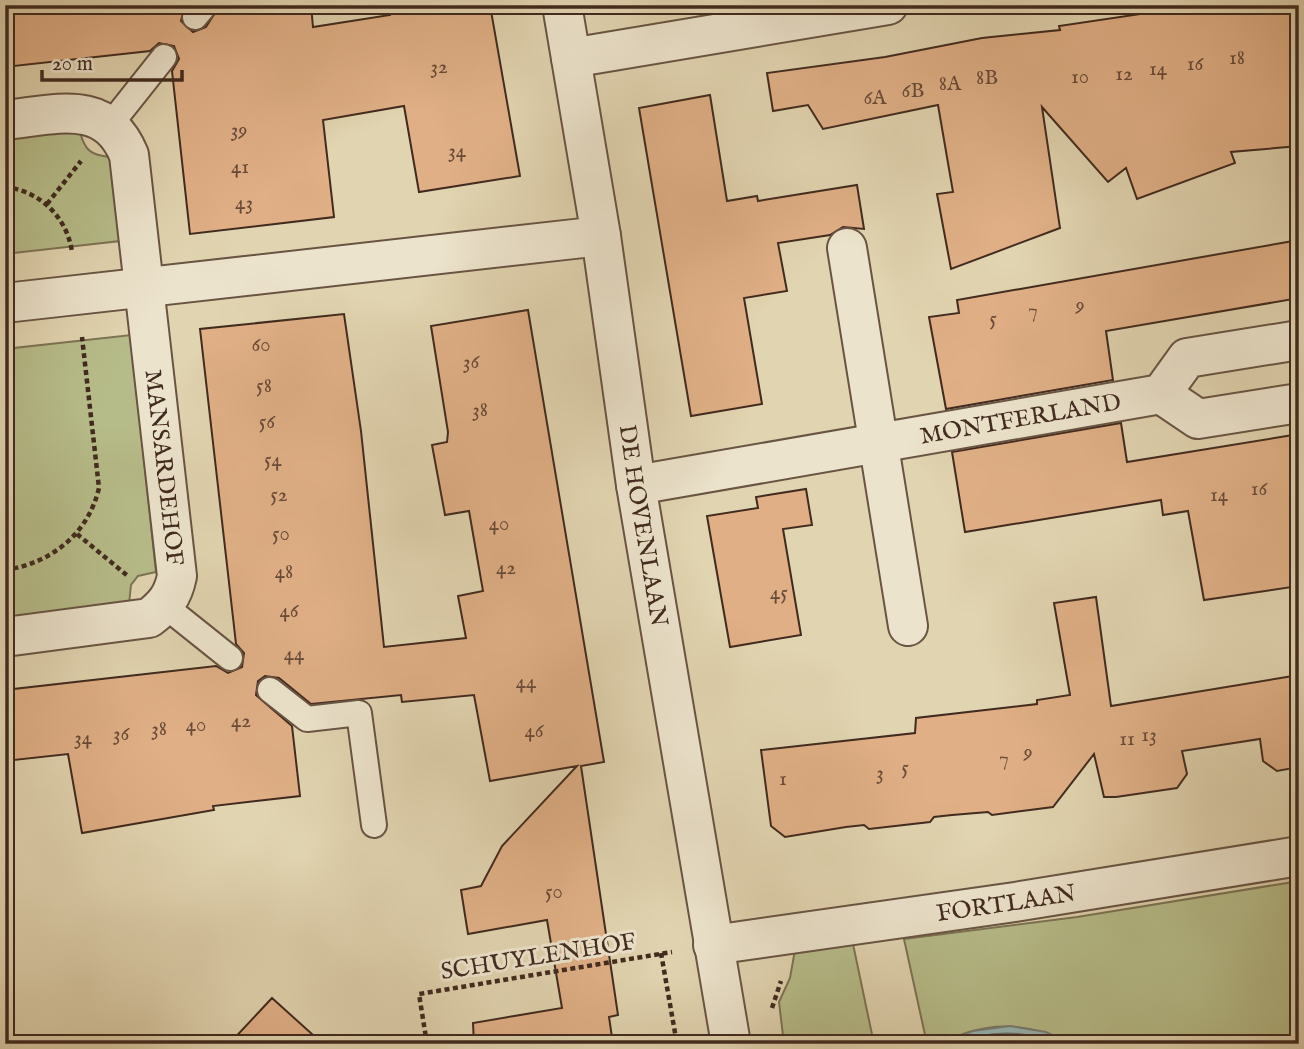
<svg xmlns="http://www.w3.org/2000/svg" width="1304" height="1049" font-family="'IM FELL English',serif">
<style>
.green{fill:#b6bc89;stroke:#7c7354;stroke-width:2}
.water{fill:#97b7b4;stroke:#757f78;stroke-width:2}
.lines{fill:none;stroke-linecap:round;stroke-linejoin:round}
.shore{stroke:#6c706a;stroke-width:2}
.building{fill:#e0af86;stroke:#412a1f;stroke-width:2}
.lane-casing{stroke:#695443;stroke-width:28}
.street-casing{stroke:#695443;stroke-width:42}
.path{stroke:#412a1f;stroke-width:4.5;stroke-dasharray:5 3.5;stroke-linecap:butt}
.lane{stroke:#ece3cc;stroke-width:24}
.street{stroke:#ece3cc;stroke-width:38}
.labels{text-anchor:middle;stroke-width:6;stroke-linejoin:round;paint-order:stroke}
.number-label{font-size:21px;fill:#694b39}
.street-label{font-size:24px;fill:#412a1f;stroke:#ece3cc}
</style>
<rect width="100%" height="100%" fill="#e1d4b0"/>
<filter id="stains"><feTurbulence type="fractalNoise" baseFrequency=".00286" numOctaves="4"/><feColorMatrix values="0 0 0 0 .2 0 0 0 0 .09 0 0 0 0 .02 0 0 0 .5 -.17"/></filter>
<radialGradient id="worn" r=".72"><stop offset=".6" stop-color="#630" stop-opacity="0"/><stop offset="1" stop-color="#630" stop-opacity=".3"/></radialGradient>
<path class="green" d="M65,131L80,132C85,151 91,155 110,157L120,241L5,254V138Z
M131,335L156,572L138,576L131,585L129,604L5,619V349Z
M1299,881V1040L1290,1044H1070C1038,1027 1004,1021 969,1032C954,1037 942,1044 927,1044L904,939L1077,917Z
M853,944L874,1044H784L779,1002L790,978L795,950Z"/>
<path class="water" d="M1010,1026L1046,1032L1070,1044H940L973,1031Z"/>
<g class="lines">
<path class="shore" d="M956,1044C987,1031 1024,1029 1055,1044"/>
</g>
<path class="building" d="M5,5H185L181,21L193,32L206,27L220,5H311L313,27L390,15L388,5H490L520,176L419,192L404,106L323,120L334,217L190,234L172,71L179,59L174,46L159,43L150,51L5,67Z
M1201,5H1240L1241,14L1299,9V146L1231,152L1235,163L1137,199L1126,168L1108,182L1042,107L1060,228L951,269L937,194L953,192L938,105L823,129L808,105L773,111L767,73L885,57L982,38L1060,30L1059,26Z
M710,95L727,201L757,196L758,201L857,185L864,229L843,227L830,235L778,243L787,291L744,298L762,404L691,416L639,108Z
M1299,240V298L1106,331L1113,380L946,409L929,317L959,313L957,300Z
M528,310L604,762L581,766L618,1015L609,1017L613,1044H474L473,1023L562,1008L547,920L468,934L461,890L481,886L502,846L577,766L490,781L474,695L402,702L401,695L311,704L279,678L265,676L258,681L256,695L292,726L300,796L213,806L214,810L82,833L68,754L5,761V690L216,666L228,673L242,667L244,653L236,644L235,635L200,329L344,314L361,431L384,647L466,638L458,596L483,591L469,511L445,515L432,445L447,442L448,432L431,326Z
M1121,423L1127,462L1299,434V586L1204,600L1188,511L1163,515L1161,500L965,532L952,452Z
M806,489L812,525L783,529L801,635L730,647L707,516L758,508L756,497Z
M1096,597L1111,706L1299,675V767L1277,771L1263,761L1260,739L1182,751L1187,774L1177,788L1116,797H1104L1094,754L1053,807L992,815L988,812L952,815L934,817L930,822L869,829L864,825L846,827L785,837L771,826L761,750L915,733L916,718L1037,704V700L1070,695L1054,603Z
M272,998L323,1044H229Z"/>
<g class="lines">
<g class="lane-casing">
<path id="lane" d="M195,17L205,5
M110,125L164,57
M165,606L230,658
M270,690L307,719L359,713L374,825"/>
</g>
<g class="street-casing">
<g id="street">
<path id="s1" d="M562,5L601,236L636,485L731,1044"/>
<path d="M571,58L888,5"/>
<path id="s2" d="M5,120C55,115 105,97 129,155L177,576C173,596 165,606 149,618L5,637"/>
<path d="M847,248L908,626"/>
<path d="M5,303L601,236"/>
<path d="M1161,394L1198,419L1299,403"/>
<path id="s3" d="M636,485L1161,394L1187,358L1299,340"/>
<path id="s4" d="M713,945L1015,902L1299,856"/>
</g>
</g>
<path class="path" d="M5,187C40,191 67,217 72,252
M47,204L81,161
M77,534L129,577
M5,570C52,563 88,534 99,488L82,337
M661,953L677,1044
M772,1008L781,981
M427,1044L419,994L672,952"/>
<use href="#lane" class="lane"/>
<use href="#street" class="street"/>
</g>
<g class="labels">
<g class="number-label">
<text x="1237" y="64">18</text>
<text x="1195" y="70">16</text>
<text x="439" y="73">32</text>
<text x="1158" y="75">14</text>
<text x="1124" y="80">12</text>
<text x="1080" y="83">10</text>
<text x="987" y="84">8B</text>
<text x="950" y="90">8A</text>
<text x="913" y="97">6B</text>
<text x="875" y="104">6A</text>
<text x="239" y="136">39</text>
<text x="457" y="157">34</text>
<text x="240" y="173">41</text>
<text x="244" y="209">43</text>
<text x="1080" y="311">9</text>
<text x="1033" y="317">7</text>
<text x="993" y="325">5</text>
<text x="261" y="351">60</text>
<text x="471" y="368">36</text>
<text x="264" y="392">58</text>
<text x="480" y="416">38</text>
<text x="267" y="428">56</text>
<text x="273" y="466">54</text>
<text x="1259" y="495">16</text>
<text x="279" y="501">52</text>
<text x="1219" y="501">14</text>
<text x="499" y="530">40</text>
<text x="281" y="540">50</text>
<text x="506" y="574">42</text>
<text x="284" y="578">48</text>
<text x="779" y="599">45</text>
<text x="289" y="617">46</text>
<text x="294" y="660">44</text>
<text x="526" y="688">44</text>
<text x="241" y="727">42</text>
<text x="196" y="731">40</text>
<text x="159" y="735">38</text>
<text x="534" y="737">46</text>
<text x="121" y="740">36</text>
<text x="1149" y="741">13</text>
<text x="83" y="744">34</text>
<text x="1127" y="745">11</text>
<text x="1028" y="758">9</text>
<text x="1004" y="765">7</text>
<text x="905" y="774">5</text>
<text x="880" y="779">3</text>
<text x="783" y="785">1</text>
<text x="554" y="898">50</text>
</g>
<g class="street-label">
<text dy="8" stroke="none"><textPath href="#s3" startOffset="390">MONTFERLAND</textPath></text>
<text dy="8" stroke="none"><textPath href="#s2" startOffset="457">MANSARDEHOF</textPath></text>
<text dy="8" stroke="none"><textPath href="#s1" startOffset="527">DE HOVENLAAN</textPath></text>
<text dy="8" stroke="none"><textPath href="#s4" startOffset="296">FORTLAAN</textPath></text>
<text transform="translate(538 956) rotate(-9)" y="8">SCHUYLENHOF</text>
</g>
</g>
<rect width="1304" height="1049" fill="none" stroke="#e1d4b0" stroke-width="28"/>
<rect x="7" y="7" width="1290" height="1035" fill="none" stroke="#412a1f" stroke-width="3.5"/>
<rect x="14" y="14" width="1276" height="1021" fill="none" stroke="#412a1f" stroke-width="2"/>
<path d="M42 70v10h140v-10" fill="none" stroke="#412a1f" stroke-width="3.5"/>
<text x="52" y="70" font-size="21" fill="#412a1f" stroke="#ece3cc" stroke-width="5" paint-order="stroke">20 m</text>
<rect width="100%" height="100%" filter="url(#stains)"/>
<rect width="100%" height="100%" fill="url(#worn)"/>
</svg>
